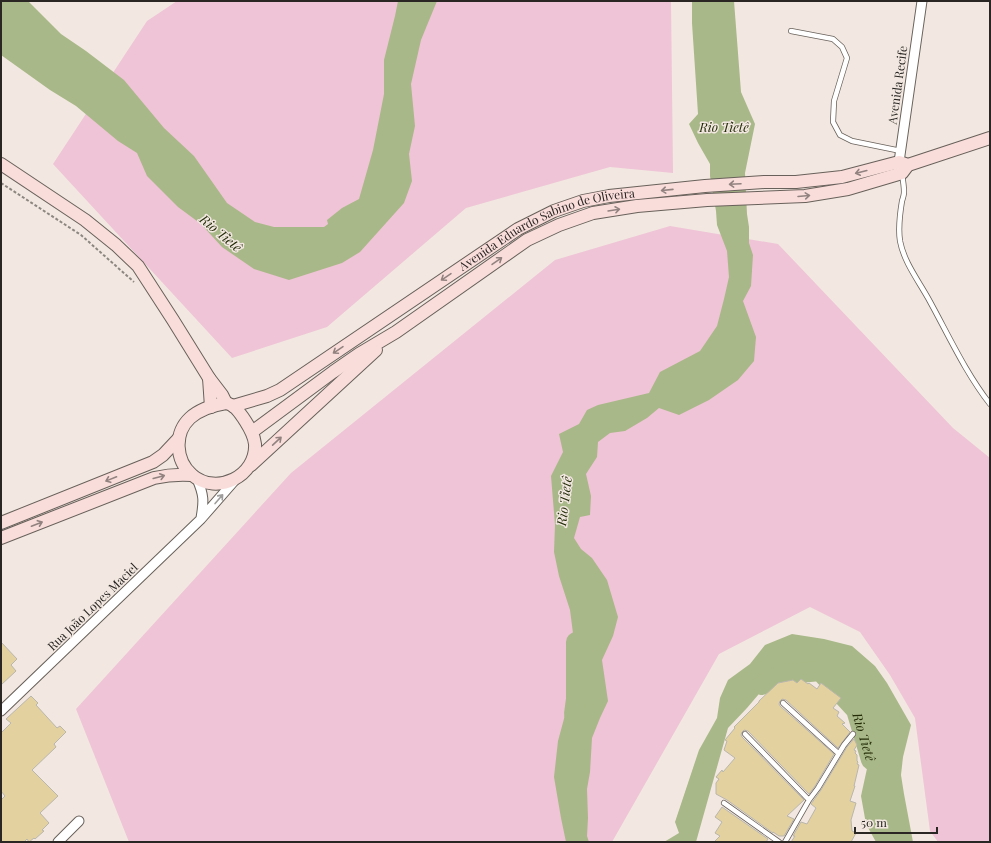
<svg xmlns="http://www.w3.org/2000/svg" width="991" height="843" font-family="'Playfair Display',serif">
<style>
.green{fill:#efc4d6}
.water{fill:#a9b888}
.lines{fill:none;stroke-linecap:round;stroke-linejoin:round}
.river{stroke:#a9b888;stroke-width:20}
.building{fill:#e4d1a0;stroke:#b9b6ac}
.lane-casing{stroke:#68605a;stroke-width:6}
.street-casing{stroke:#68605a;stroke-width:11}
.secondary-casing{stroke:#68605a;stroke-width:14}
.path{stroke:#8c8681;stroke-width:2;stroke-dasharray:3 2;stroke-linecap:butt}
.lane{stroke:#fff;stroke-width:4.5}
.street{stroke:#fff;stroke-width:9}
.secondary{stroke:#f9dddb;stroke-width:12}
.oneway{stroke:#91827f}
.oneway2{stroke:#9f9d9c}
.labels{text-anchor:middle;stroke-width:3;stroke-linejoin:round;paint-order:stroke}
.street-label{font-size:12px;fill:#292623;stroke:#f2e8e1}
.water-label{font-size:13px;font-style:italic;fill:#242d08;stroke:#f2e8e1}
</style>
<rect width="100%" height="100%" fill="#f2e8e1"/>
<path class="green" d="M177,1H671L673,173L610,167L466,208L327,327L232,358L53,164L147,21Z
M670,226L778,244L953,428L990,458V842H938L930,831L915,718L890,675L860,632L810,607L719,654L612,842H129L76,709L291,473L555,260Z"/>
<path class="water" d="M1,1H28L61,34L86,51L124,80L164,128L194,156L227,203L255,222L274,227H324L328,224L327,220L342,208L359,199L373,150L384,94V60L395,16L398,1H437L421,40L411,84L415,126L409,154L412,181L404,203L360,252L342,263L289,280L254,269L222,247L201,224L178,207L147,176L137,153L118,141L76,106L50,90L1,55Z
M692,1H734L741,92L755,124L745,173L747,214L749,227V243L753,255L751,286L743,301L756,337L754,361L738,380L709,400L679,415L659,408L647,418L625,431L610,433L598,442L597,457L586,474L591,496L590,515L580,517L574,538L581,549L592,558L607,580L618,617L613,636L602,660L608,701L600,718L592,738L590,772L587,789L588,818L587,836L589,842H566L561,818L554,777L558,741L568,704L581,677L574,664V641L570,610L559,576L554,552L555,525L551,476L563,452L559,434L579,424L587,410L598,405L649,393L660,372L700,351L717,326L724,299L729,277L727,251L717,225L716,211L710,176V164L698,143L689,124L698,114L692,23Z
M792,634L824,639L852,646L875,666L887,683L911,725L903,757L901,775L904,794L913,842H876L866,824L861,796L868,764L863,732L857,712L842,684L826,671L808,667L786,674L764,688L747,708L728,728L696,842H664L679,833L675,822L699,750L717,718L720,698L728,680L750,664L765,645Z"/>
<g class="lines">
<g class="river">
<path id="s1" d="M762,685L779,675L820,671L856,710L871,760"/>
<path d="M574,714L576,699V642"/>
</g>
</g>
<path class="building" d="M1,642L17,659L11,665L16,671L1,685Z
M801,679L808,684L809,683L817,689L821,683L841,698L833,708L839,712L837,716L845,723L842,724L850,732L838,748L786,700L782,699L780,701L779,704L780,706L834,754L815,786L809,794L748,731L744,730L742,732L741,735L742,737L804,800L787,816L794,819L784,836H779L773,832V833L727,800L716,794V783L719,779L716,777L722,770L723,772L735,758L724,750L727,741L725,740L735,728L734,727L759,702V701L778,683L793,680L797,683Z
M31,696L38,703L36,705L57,728L60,726L66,732L54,744L56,747L32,770L58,796L40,813L49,823L42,830L44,831L35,839L34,838L29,842L27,839L24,842H1V800L5,796L1,791V733L11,723L6,719Z
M854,739L857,745L854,750L856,751L855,753L857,755V761L858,762L857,764L859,765L854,786H855L850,801L856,803L851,820L852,831L856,833L851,842H791L795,836H793L801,822L807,824L816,808L811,804L821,790L847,747Z
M722,807L768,839L766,842H714L720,836L715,833L722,822L715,817Z"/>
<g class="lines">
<g class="lane-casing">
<path id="lane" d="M791,31L833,39L842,47L847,58L834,101L833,122L840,135L852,141L901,151
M902,174C903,180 904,186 904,192C904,195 903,198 902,201C900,213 898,228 900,241C904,262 918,280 928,298C948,334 965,372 990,404
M783,703L838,753
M745,734L809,800
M724,803L779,842
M785,842L809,800L818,788L844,745L853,734"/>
</g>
<g class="street-casing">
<path id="street" d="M901,168L899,162L922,1
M197,479C204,495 204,501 201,518
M1,711L201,519L236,479
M58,842L79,821"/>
</g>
<g class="secondary-casing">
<g id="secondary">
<path d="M1,164L85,220L116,245L138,266L173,320L209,378L222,395L226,403"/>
<path d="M209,378L211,407"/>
<path d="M226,403C235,405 239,412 244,419C249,427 254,434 255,444C257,476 217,496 192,475C175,460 174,433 190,418C200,409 214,405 226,403Z"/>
<path id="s2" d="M233,406L267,396L280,390L518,229L554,211L583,201L609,196L705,186L764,182H796L842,177L899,162L908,165L990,138"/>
<path d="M252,432L333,372L359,354L396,332L527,240L559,225L593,213L637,206L707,200L805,196L848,189L902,173L908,165"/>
<path d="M251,465L376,350"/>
<path d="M1,523L153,462L163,455L179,438"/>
<path d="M1,538L154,478C167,475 178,474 192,475"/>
</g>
</g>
<path class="path" d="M1,183L81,235L134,282"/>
<use href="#lane" class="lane"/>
<use href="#street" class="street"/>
<use href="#secondary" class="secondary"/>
</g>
<defs><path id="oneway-shaft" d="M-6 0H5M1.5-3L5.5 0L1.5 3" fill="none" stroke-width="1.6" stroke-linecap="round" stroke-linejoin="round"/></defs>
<g class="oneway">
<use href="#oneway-shaft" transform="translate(861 172) rotate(166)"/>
<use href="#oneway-shaft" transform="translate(735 184) rotate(177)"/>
<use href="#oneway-shaft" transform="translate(667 190) rotate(174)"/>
<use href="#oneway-shaft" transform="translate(804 196) rotate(-5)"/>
<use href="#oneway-shaft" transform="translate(614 210) rotate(-9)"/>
<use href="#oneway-shaft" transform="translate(497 261) rotate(-35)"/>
<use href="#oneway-shaft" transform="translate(446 277) rotate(146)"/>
<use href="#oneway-shaft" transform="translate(338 350) rotate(146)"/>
<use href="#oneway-shaft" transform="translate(277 441) rotate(-43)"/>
<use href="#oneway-shaft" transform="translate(159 477) rotate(-15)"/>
<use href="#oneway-shaft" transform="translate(111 479) rotate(158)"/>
<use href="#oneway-shaft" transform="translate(37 524) rotate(-21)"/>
</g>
<use class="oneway2" href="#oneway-shaft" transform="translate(219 499) rotate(-49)"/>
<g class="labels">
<g class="street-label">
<text transform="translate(898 85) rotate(-82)" y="4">Avenida Recife</text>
<text dy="4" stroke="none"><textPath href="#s2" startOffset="364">Avenida Eduardo Sabino de Oliveira</textPath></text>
<text transform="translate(93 607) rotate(-44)" y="4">Rua João Lopes Maciel</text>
</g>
<g class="water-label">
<text x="724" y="132">Rio Tietê</text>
<text transform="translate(221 233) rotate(40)" y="5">Rio Tietê</text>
<text transform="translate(564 501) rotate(-83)" y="5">Rio Tietê</text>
<text dy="5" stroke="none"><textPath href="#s1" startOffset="142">Rio Tietê</textPath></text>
</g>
</g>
<rect width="991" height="843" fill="none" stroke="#292623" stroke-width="4"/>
<path d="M855 827v6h82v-6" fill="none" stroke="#292623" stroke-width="2"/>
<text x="861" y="827" font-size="12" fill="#292623" stroke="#f2e8e1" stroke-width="3" paint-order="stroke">50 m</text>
</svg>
